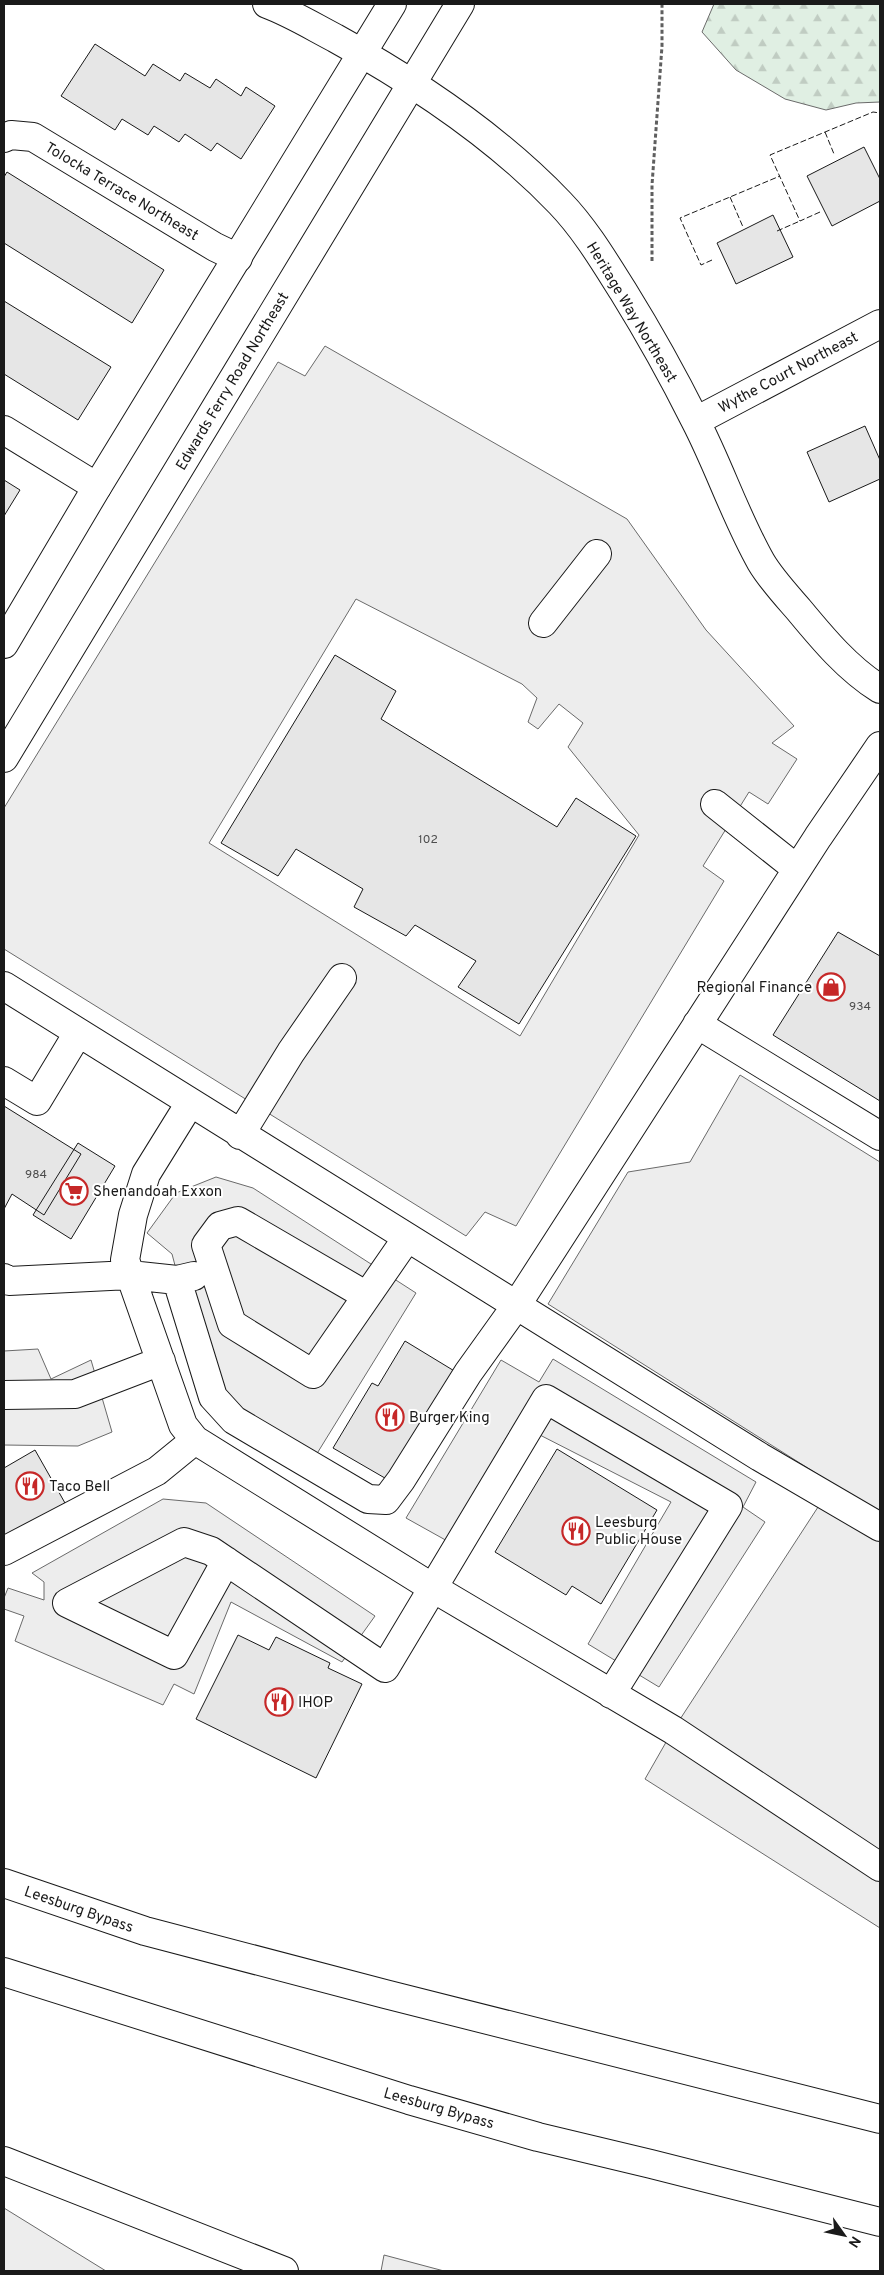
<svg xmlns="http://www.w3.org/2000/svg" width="884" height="2275" font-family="Overpass,sans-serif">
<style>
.forest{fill:url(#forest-firs);stroke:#6a6a6a}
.parking{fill:#ededed;stroke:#6a6a6a;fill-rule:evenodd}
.building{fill:#e6e6e6;stroke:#1a1a1a}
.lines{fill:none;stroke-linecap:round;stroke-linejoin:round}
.minor-casing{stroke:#1a1a1a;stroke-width:30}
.major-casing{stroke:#1a1a1a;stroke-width:30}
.highway-casing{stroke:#1a1a1a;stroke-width:30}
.path{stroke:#5f5f5f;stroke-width:3;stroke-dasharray:4 2.5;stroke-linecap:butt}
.minor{stroke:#fff;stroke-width:28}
.major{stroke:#fff;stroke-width:28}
.highway{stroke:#fff;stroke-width:28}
.fence{stroke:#1a1a1a;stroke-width:1;stroke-dasharray:6 2.5;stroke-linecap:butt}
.labels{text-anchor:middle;stroke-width:4;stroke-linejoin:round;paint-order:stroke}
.number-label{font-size:12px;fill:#4d4d4d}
.street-label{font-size:15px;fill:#1a1a1a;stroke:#fff}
.poi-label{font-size:15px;fill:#1a1a1a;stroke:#fff;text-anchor:start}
</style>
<defs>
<pattern id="forest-firs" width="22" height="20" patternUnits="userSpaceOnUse" patternTransform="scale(1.25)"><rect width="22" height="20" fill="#e0efe3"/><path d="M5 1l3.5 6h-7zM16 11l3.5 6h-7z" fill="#c0ccc2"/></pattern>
</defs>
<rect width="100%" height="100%" fill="#fff"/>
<path class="forest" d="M714,4H880V102L856,103L826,110L785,99L736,70L702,32Z"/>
<path class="parking" d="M325,346L627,519L706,630L794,726L772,743L797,759L768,804L749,792L703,866L724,881L516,1226L485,1212L466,1236L4,949V808L278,362L305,376ZM356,599L522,684L537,698L528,722L538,729L559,704L583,723L568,747L639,835L520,1036L209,843Z
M740,1075L880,1162V1928L645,1779L673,1730L833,1484L548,1304L628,1172L690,1162Z
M216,1177L253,1188L416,1293L313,1460L210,1398L172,1254L147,1233L176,1193Z
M38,1349L51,1379L91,1360L112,1432L78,1446L4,1445V1351Z
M553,1359L756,1482L743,1507L765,1522L659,1687L588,1644L671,1502L536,1433L467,1552L406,1518L501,1360L539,1382Z
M163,1499L206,1503L375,1616L342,1662L231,1602L194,1694L174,1684L163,1705L15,1641L24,1616L4,1609V1598L8,1588L44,1600V1582L32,1573Z
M4,2208L106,2271H4Z
M384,2255L444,2271H381Z"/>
<path class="building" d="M95,44L145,76L153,64L180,81L185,73L210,88L216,79L241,96L246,87L275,106L241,159L217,143L211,151L185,134L179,142L154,126L148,135L122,119L115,130L61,96Z
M864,147L880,179V201L832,226L807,176Z
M7,172L164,270L132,323L4,243V177Z
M773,215L793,257L736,284L717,243Z
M4,301L111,367L78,420L4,374Z
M865,426L880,460V479L829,502L807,452Z
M4,480L20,490L4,516Z
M335,655L396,691L381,719L557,827L576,798L636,836L519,1024L458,987L476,961L415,925L406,936L354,907L363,889L296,849L278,876L221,843Z
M838,932L880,956V1101L773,1035Z
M4,1106L81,1154L44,1215L12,1194L4,1209Z
M78,1143L115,1166L71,1239L33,1215Z
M405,1341L456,1372L390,1481L333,1448L372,1383L378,1386Z
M557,1449L657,1510L601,1604L572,1586L566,1595L495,1552Z
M35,1450L65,1503L4,1539V1468Z
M238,1635L269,1650L276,1637L330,1663L328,1668L362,1684L316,1778L196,1719Z"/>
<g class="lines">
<g class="minor-casing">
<path id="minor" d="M267,4C291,13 312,26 335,38C413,81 498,138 560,203C585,229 604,261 623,291C649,333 673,376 695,420C719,466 735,516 761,562C771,579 786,595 799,610C823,639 848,669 880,689
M4,138L11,135L33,137L215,247L238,258
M696,421L880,324
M4,430L97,487
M543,623L597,554
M715,804L797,869
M4,986L760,1457L880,1527
M697,1024L880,1136
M4,1081L37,1101L78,1033
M190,1103L146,1174L133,1215L125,1260L183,1425L195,1440L433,1588L673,1730L880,1867
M240,1135L291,1052L342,978
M4,1278L9,1281L130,1275L177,1280L194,1276
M177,1280L213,1397L234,1420L368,1499L386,1500L401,1480L468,1373L516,1306L818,837L880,746
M367,1296L238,1221L220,1226L206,1245L232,1324L313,1374L407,1238
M4,1395L75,1394L161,1361
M4,1551L157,1471L195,1440
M226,1561L174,1655L67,1603L184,1542L211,1551L385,1668L546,1399L728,1506L611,1694
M4,2161L284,2271"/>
</g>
<g class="major-casing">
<path id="major" d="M4,644L97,487L392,4
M4,758L460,4"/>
</g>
<g class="highway-casing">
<path id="highway" d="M4,1883L145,1931L385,1994L880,2119
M4,1972L409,2100L538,2137L651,2164L880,2222"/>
</g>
<path class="path" d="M652,261V185L662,46V4"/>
<use href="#minor" class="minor"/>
<use href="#major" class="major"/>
<use href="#highway" class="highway"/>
<path class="fence" d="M825,132L834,154
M730,197L743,227
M820,212L800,221L770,155L873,112L880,113
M777,231L800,221
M712,260L701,265L680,218L780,176"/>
</g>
<defs>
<g id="shop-ring" transform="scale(1.4375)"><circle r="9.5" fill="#fff" stroke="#c62828" stroke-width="1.5"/><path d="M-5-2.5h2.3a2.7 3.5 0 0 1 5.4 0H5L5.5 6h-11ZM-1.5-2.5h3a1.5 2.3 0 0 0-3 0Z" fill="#c62828"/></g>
<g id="supermarket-ring" transform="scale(1.4375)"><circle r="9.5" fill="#fff" stroke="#c62828" stroke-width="1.5"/><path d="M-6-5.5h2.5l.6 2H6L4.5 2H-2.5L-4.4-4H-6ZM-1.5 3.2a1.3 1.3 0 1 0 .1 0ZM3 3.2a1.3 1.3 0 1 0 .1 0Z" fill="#c62828"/></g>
<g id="restaurant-ring" transform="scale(1.4375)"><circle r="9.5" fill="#fff" stroke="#c62828" stroke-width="1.5"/><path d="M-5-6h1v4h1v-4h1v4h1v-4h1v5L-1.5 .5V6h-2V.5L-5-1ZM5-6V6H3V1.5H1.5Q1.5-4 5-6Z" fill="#c62828"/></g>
</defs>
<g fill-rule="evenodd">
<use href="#shop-ring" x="831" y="987"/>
<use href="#supermarket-ring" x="74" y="1191"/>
<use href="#restaurant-ring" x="390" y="1417"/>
<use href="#restaurant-ring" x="30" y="1486"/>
<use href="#restaurant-ring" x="576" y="1531"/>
<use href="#restaurant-ring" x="279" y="1702"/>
</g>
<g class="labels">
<g class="number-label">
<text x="428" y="843">102</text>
<text x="860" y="1010">934</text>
<text x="36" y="1178">984</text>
</g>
<g class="street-label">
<text transform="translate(122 191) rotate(31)" y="5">Tolocka Terrace Northeast</text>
<text transform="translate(632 312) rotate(59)" y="5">Heritage Way Northeast</text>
<text transform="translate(788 372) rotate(-28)" y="5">Wythe Court Northeast</text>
<text transform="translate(232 381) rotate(-59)" y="5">Edwards Ferry Road Northeast</text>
<text transform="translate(79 1909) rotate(19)" y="5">Leesburg Bypass</text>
<text transform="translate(439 2108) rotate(16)" y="5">Leesburg Bypass</text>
</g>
<g class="poi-label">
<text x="812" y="992" text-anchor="end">Regional Finance</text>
<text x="93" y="1196">Shenandoah Exxon</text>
<text x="409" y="1422">Burger King</text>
<text x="49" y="1491">Taco Bell</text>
<text x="595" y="1527">Leesburg<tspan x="595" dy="17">Public House</tspan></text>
<text x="298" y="1707">IHOP</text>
</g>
</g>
<rect width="884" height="2275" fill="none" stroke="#1a1a1a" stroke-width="10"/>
<g transform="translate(844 2235) rotate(123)" stroke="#ffffff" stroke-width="4" paint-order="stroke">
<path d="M0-4L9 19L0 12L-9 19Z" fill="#1a1a1a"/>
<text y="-8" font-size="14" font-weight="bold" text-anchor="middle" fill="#1a1a1a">N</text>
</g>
</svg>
